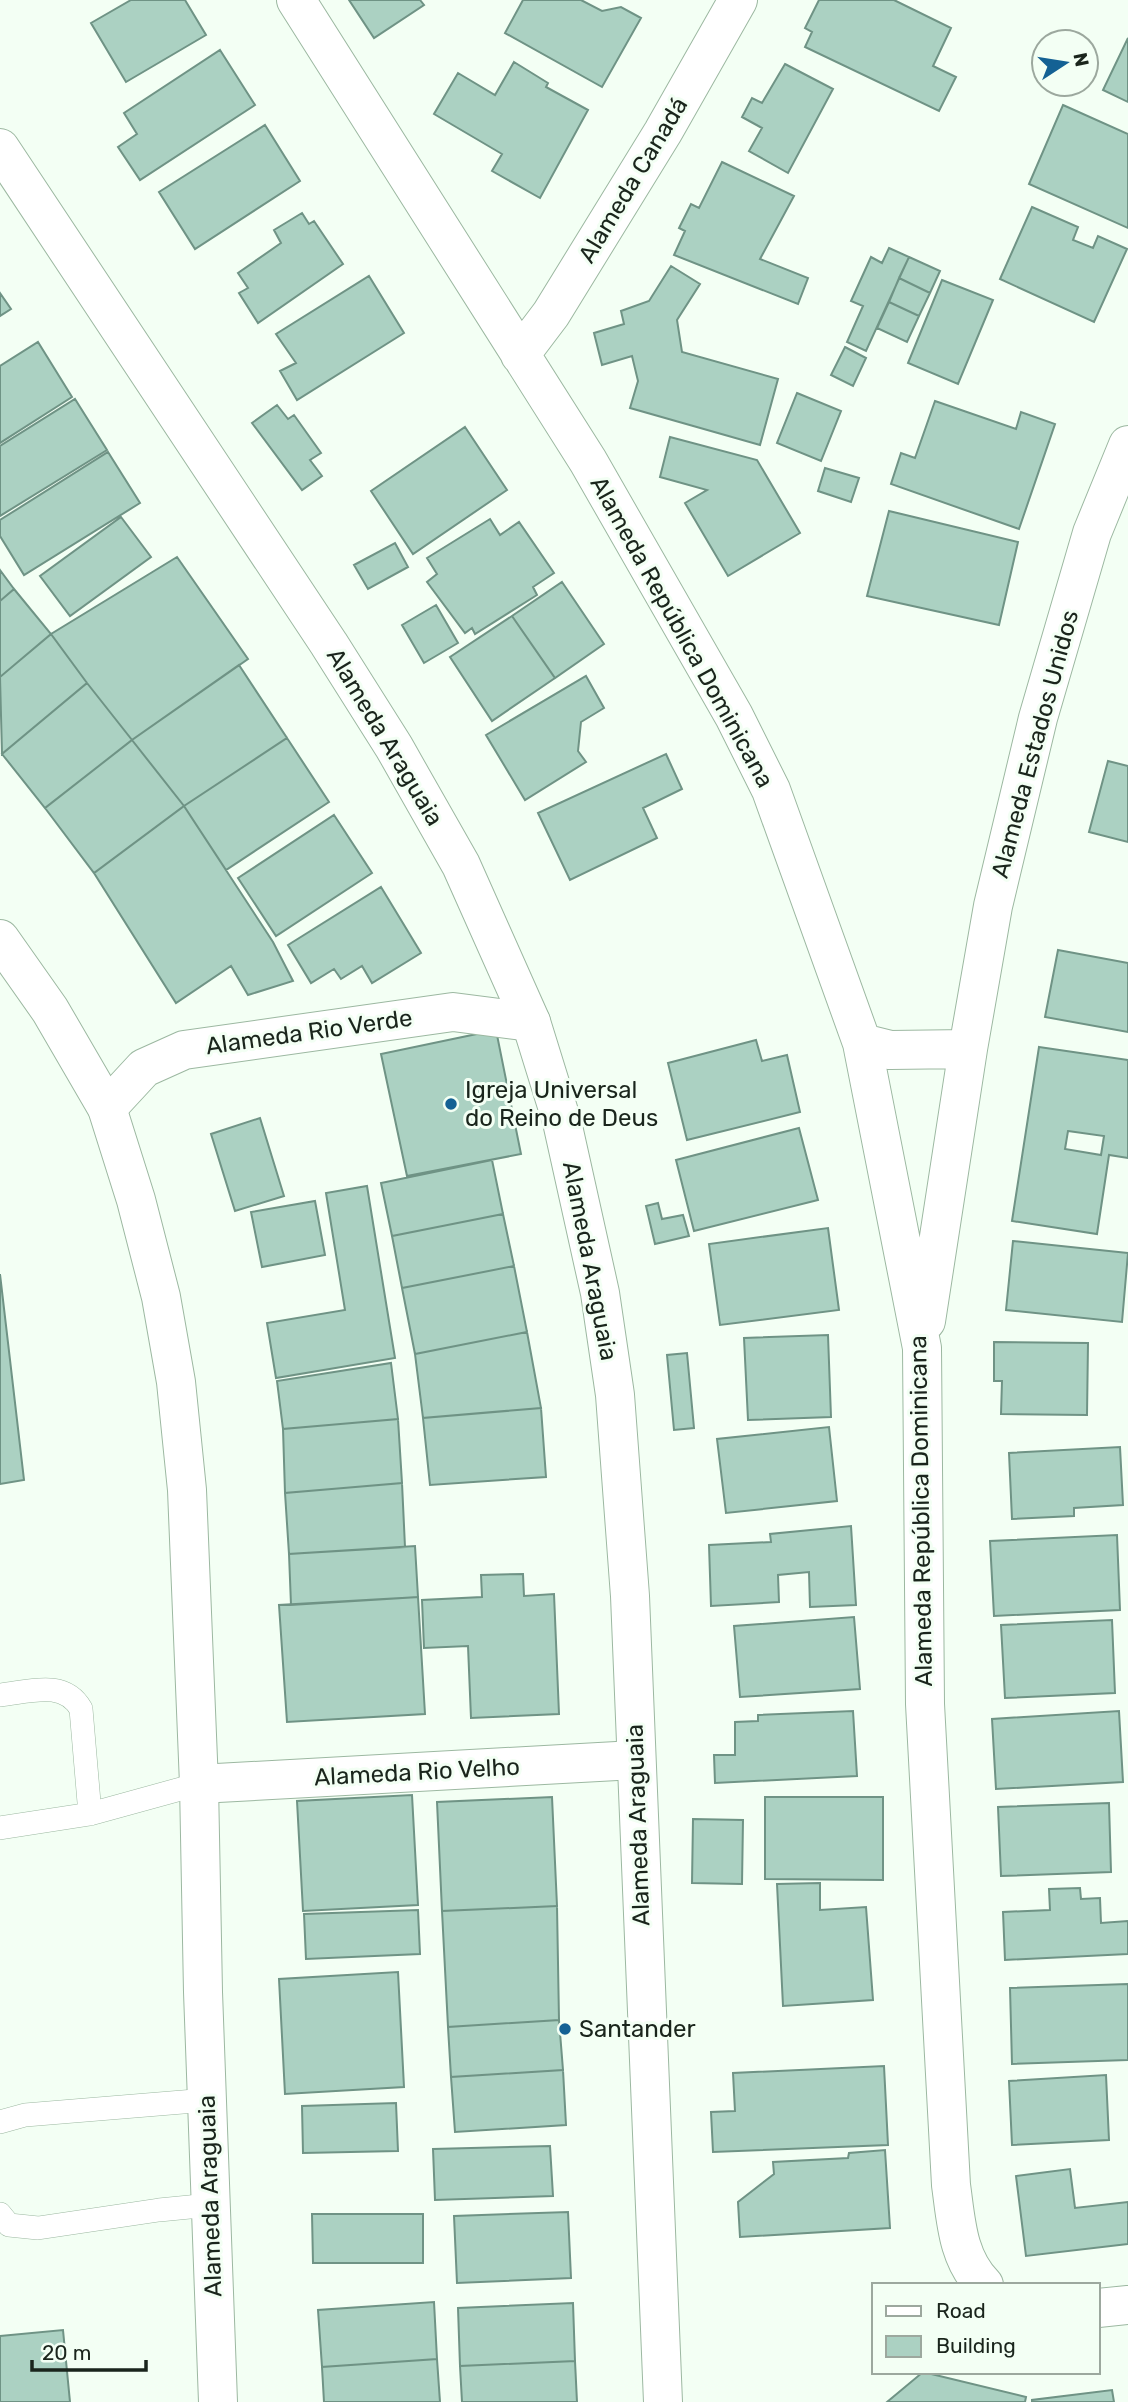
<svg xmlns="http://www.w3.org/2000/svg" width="1128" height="2402" font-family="Rubik,sans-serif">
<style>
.building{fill:#abd1c2;stroke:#6f9385;stroke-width:2;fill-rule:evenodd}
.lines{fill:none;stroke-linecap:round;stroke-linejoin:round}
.service-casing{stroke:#9cb8a1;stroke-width:24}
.minor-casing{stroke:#9cb8a1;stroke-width:40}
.secondary-casing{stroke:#9cb8a1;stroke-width:40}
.service{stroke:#fff;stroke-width:23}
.minor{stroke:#fff;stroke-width:38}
.secondary{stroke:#fff;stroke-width:38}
.poi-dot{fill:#146194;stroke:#f3fff4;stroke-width:2.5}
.labels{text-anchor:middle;stroke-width:6;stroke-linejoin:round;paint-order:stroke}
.street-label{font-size:24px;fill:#1a251c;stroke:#f3fff4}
.poi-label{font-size:24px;fill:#1a251c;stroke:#f3fff4;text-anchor:start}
</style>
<rect width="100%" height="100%" fill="#f3fff4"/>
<path class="building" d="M131,0H185L206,35L126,82L91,23Z
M349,0H420L424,5L374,38Z
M523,0H581L602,11L621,7L641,18L602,87L505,33Z
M819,0H894L951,28L933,66L956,77L939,111L805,47L812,32L805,28Z
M1128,38V102L1103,90Z
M220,50L255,105L140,180L118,147L137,134L124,113Z
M514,62L548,83L546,87L588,110L540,198L492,171L502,154L434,114L458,73L495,95Z
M785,64L833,89L788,173L749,151L762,128L742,117L752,98L762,103Z
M1063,105L1128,134V228L1029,184Z
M265,125L300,181L195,249L159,192Z
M722,162L794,196L760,259L808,278L798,304L674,255L685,231L679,228L691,204L699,208Z
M1032,207L1078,227L1073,240L1093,248L1098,236L1127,249L1094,322L1000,279Z
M302,213L309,224L314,221L343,264L258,323L239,293L248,288L238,273L281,243L274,230Z
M889,248L909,257L866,351L847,342L863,306L851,301L871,257L882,263Z
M909,257L940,271L930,293L899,278Z
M671,266L700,284L677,320L682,352L778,379L760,445L630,408L638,381L632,356L602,365L594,333L624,324L621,311L649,301Z
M369,276L404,333L297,400L280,371L296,363L276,334Z
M899,278L930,293L919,316L889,302Z
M942,280L993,300L958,384L908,363Z
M0,293L11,309L0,316Z
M889,302L919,316L907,342L877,328Z
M38,342L72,397L0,443V366Z
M845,347L866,358L853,386L831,375Z
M797,393L841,411L821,461L777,443Z
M75,399L107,450L0,516V446Z
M935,401L1016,429L1021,412L1055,424L1019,529L891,484L901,453L915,458Z
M277,405L288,419L294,415L321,453L310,460L322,476L302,490L252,423Z
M465,427L507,490L413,554L371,491Z
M670,437L757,460L800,533L728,576L685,503L707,490L660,477Z
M108,452L140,503L24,575L0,536V520Z
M825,468L859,478L851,502L818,491Z
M889,511L1018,542L999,625L867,596Z
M121,517L151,557L70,616L40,576Z
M490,519L500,535L519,522L554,573L533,587L537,595L475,634L472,628L465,633L427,582L437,574L427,558Z
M395,543L408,567L368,589L354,565Z
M177,557L248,659L132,740L87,683L51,634Z
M0,570L14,589L0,601Z
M562,582L604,644L555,678L512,616Z
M14,589L51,634L0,677V601Z
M436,605L458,643L424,663L402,625Z
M512,616L555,678L492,721L450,657Z
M51,634L87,683L2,754L0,677Z
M239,665L287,738L184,806L132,740Z
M586,676L604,708L581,722L578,751L586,762L525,800L486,735Z
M87,683L132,740L45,808L2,754Z
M287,738L329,802L226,870L184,806Z
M132,740L184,806L94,873L45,808Z
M666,754L682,789L643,808L657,838L570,880L538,813Z
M1108,761L1128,766V842L1089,832Z
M184,806L273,942L293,981L248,995L231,966L176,1003L94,873Z
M334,815L372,873L276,936L238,878Z
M381,887L421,953L372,983L362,966L341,979L334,969L311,983L288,945Z
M1058,950L1128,963V1032L1045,1017Z
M496,1030L521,1154L407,1176L381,1054Z
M756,1040L762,1061L787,1055L800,1112L687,1140L668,1063Z
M1039,1047L1128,1060V1158L1109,1155L1097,1234L1012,1221ZM1068,1131L1104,1136L1101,1155L1065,1149Z
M260,1118L284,1196L235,1211L211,1134Z
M799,1128L818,1200L694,1231L676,1160Z
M492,1160L503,1214L392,1236L381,1183Z
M367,1186L395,1358L276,1378L267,1323L345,1310L326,1193Z
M315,1201L325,1255L262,1267L251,1212Z
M658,1203L662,1219L683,1215L689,1236L655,1244L646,1206Z
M503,1214L514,1266L402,1288L392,1236Z
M828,1228L839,1310L720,1325L709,1244Z
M1013,1241L1128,1253L1122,1322L1006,1310Z
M514,1266L527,1332L415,1354L402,1288Z
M0,1274L24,1480L0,1484Z
M527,1332L541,1408L423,1418L415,1354Z
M828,1335L831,1417L748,1420L744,1338Z
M994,1342L1088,1343L1087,1415L1001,1414L1002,1381H994Z
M687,1353L694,1428L674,1430L667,1355Z
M391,1363L398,1419L283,1429L277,1381Z
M541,1408L546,1477L430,1485L423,1418Z
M398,1419L402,1483L285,1493L283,1429Z
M829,1427L837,1501L726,1513L717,1439Z
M1120,1447L1123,1505L1074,1508V1516L1012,1519L1009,1453Z
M402,1483L405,1547L289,1554L285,1493Z
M851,1526L856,1605L810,1607L809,1572L778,1575L779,1602L711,1606L709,1545L771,1542L770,1534Z
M1117,1535L1120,1610L994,1616L990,1541Z
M415,1546L418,1597L291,1605L289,1554Z
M523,1574L524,1596L554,1594L559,1714L471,1718L468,1646L424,1648L422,1600L482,1597L481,1575Z
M418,1597L425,1714L287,1722L279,1605Z
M854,1617L860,1689L740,1697L734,1626Z
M1112,1620L1115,1693L1005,1698L1001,1625Z
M853,1711L857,1776L715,1783L714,1755H735V1722L758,1721V1715Z
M1119,1711L1123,1782L996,1789L992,1719Z
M412,1795L418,1905L303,1911L297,1801Z
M552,1797L557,1906L442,1911L437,1802Z
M765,1797H883V1880L765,1879Z
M1109,1803L1111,1872L1001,1876L998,1807Z
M693,1819L743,1820L742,1884L692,1883Z
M820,1883V1910L866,1907L873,2000L783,2006L777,1884Z
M1080,1888L1081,1899L1100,1898L1101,1923L1128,1921V1954L1005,1960L1003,1912L1050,1910L1049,1889Z
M557,1906L559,2020L448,2027L442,1911Z
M418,1910L420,1954L306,1959L304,1914Z
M398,1972L404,2087L285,2094L279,1979Z
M1128,1984V2060L1012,2064L1010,1988Z
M559,2020L563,2070L451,2077L448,2027Z
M884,2066L888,2145L713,2152L711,2112L735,2111L733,2073Z
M563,2070L566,2125L455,2132L451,2077Z
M1106,2075L1109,2140L1012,2145L1009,2081Z
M396,2103L398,2151L303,2153L302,2106Z
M550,2146L553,2196L435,2200L433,2149Z
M885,2150L890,2228L740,2237L738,2202L774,2174L773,2162L848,2158L849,2153Z
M1070,2169L1075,2208L1128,2202V2244L1026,2256L1016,2176Z
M568,2212L571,2278L457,2283L454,2216Z
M312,2214H423V2263H313Z
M434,2302L437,2359L322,2367L318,2310Z
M573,2303L575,2361L460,2366L458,2308Z
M63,2330L70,2402H0V2336Z
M437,2359L440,2402H324L322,2367Z
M575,2361L577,2402H462L460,2366Z
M923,2372L1026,2397L1025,2402H887Z
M1112,2390L1114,2402H1032V2400Z"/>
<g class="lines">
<g class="service-casing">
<path id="service" d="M0,1695C29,1692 64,1679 81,1709L90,1814
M0,1828L90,1814L199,1784
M0,2122L25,2115L207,2100
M0,2214L9,2225L38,2228L159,2210L210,2205"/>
</g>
<g class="minor-casing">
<path id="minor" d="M296,0L588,461L734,716L771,790L862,1043L922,1348L925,1704L951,2185C956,2220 957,2258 984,2285
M520,355L551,314L663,132L738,0
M862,1043L890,1050L968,1049
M107,1108L144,1068L184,1050L453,1012L531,1022
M926,1321L968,1049L993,906L1038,718L1092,533L1128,445
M199,1784L635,1760
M1098,2308L1128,2305"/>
</g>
<g class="secondary-casing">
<path id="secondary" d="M0,148L329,644L394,747L461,865L531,1022L562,1122L600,1293L615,1395L630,1596L663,2402
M0,939L50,1010L107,1108L136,1200L161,1297L176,1382L187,1490L199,1784L203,1992L218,2402"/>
</g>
<use href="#service" class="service"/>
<use href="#minor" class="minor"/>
<use href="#secondary" class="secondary"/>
</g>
<g class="poi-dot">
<circle cx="451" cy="1104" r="7"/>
<circle cx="565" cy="2029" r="7"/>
</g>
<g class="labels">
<g class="street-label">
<text transform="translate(633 180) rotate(-59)" y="8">Alameda Canadá</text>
<text transform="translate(682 632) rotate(61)" y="8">Alameda República Dominicana</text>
<text transform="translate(385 737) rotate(59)" y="8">Alameda Araguaia</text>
<text transform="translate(1035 744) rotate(-75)" y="8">Alameda Estados Unidos</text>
<text transform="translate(309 1032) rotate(-8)" y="8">Alameda Rio Verde</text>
<text transform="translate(590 1261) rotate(79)" y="8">Alameda Araguaia</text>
<text transform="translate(921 1511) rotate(-91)" y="8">Alameda República Dominicana</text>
<text transform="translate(417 1772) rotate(-3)" y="8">Alameda Rio Velho</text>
<text transform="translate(638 1825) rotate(-92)" y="8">Alameda Araguaia</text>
<text transform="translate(210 2196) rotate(-92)" y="8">Alameda Araguaia</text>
</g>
<g class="poi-label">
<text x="465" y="1098">Igreja Universal<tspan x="465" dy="28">do Reino de Deus</tspan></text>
<text x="579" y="2037">Santander</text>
</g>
</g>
<rect x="872" y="2283" width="228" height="91" fill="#f3fff4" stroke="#9ca89e" stroke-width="2"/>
<rect x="886" y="2306" width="35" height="10" fill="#ffffff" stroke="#9ca89e" stroke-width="2"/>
<text x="936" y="2318" font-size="21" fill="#1a251c">Road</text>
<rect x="886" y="2336" width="35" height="21" fill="#abd1c2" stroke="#9ca89e" stroke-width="2"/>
<text x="936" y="2353" font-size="21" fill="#1a251c">Building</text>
<g transform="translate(1065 63) rotate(78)"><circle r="33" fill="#f3fff4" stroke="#9ca89e" stroke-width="2"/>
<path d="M0-5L12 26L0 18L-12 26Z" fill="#146194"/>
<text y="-10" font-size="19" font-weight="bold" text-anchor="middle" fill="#1a251c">N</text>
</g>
<path d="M32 2360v10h114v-10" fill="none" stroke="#1a251c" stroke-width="3.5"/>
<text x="42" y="2360" font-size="21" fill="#1a251c" stroke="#f3fff4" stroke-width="5" paint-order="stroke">20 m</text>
</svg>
